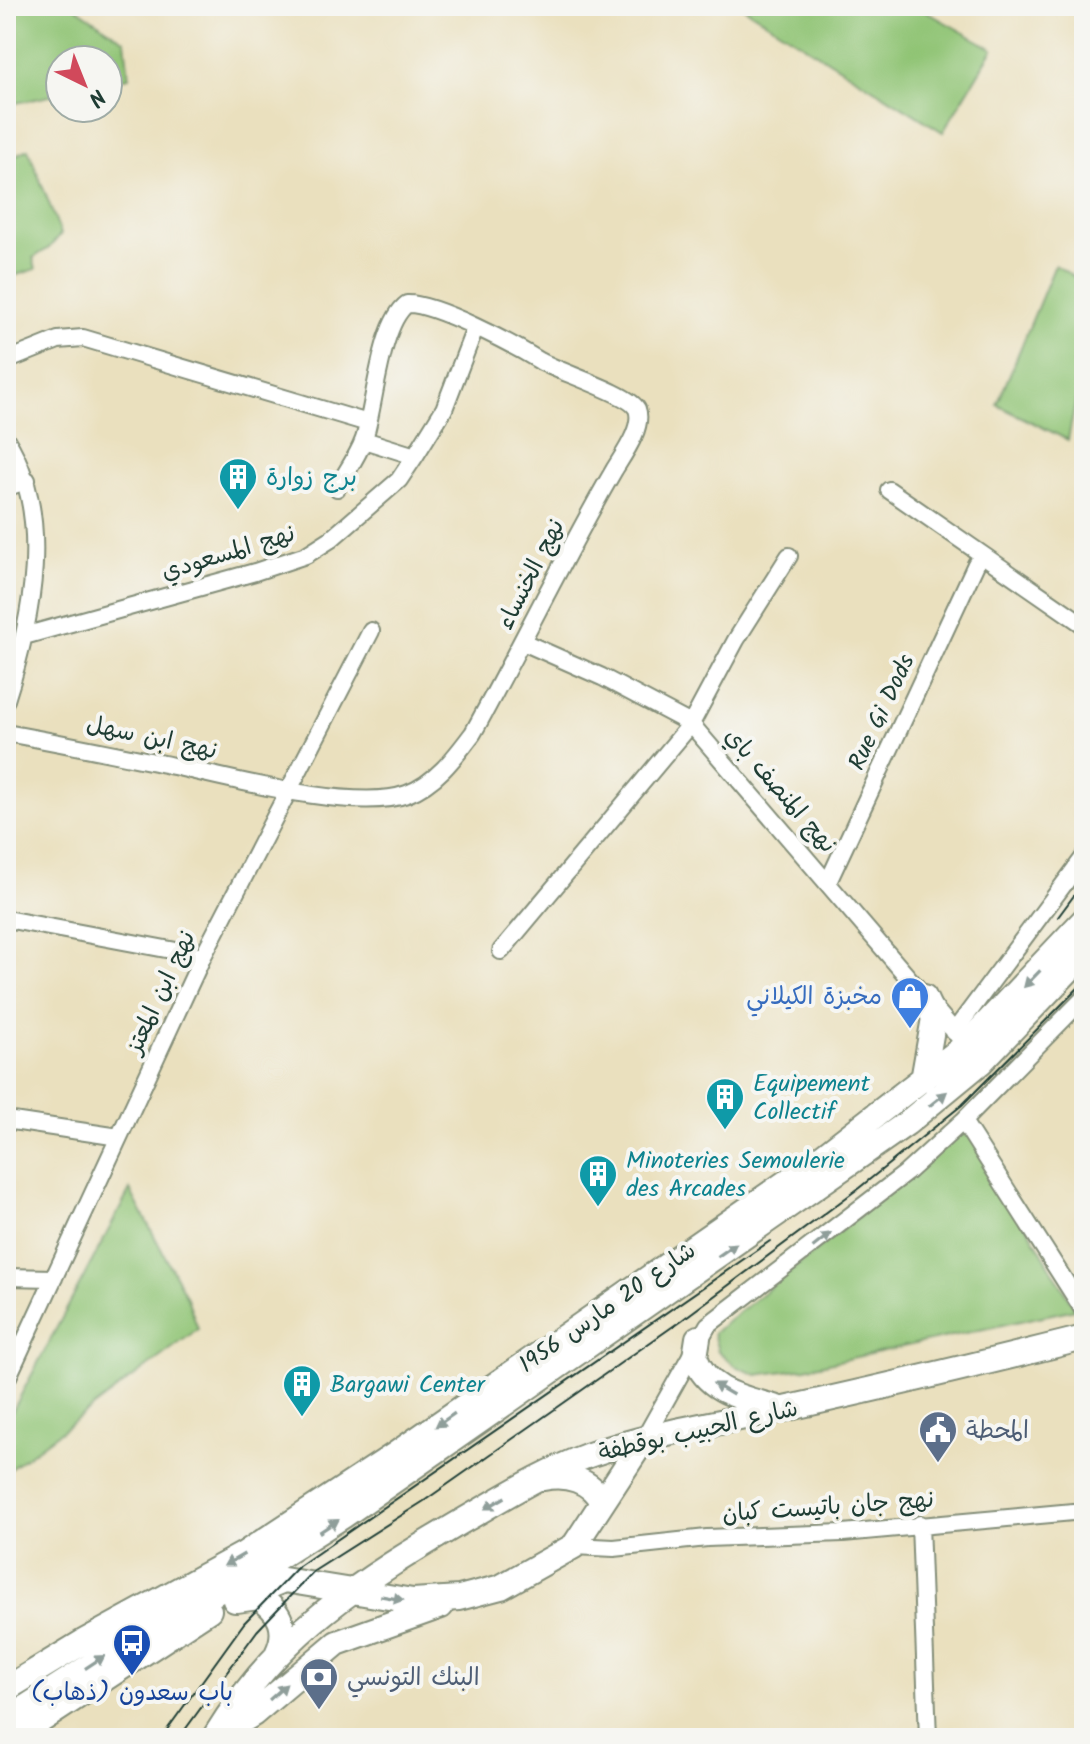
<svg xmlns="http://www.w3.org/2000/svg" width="1090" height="1744" font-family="Kalam,'Playpen Sans Arabic',sans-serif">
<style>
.green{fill:#90c475;stroke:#588054;stroke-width:2}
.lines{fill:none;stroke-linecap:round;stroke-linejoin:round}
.minor-casing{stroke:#848e79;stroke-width:20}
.secondary-casing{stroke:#848e79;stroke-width:28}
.minor{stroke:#fff;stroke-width:16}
.secondary{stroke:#fff;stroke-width:24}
.tram{stroke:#1f3d34;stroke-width:2}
.oneway{fill:#8f9e9a}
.labels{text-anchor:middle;stroke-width:8;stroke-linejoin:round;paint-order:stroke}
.culture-label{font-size:24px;fill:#0d838f;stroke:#f6f6f2;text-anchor:start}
.street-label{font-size:24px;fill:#1f3d34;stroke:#f6f6f2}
.shop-label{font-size:24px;fill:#366cbe;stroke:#f6f6f2;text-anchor:end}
.service-label{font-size:24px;fill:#4e5e75;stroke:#f6f6f2;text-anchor:start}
.transit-label{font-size:24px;fill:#164399;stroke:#f6f6f2}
</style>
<rect width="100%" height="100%" fill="#f6f6f2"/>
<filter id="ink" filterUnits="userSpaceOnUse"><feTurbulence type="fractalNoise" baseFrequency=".0125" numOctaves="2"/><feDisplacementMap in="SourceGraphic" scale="16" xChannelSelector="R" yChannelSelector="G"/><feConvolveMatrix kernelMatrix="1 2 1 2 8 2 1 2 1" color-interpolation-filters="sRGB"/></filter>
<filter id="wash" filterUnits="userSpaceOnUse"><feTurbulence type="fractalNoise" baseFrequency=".006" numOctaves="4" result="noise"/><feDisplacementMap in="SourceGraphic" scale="32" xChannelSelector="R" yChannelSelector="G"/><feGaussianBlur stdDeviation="1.8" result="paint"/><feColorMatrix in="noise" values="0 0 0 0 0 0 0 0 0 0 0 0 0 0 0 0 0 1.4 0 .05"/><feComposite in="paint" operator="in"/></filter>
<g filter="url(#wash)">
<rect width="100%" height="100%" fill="#eae0be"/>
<path class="green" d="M6,6H73L125,41L129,77L108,82V60H60V94L6,105Z
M741,6H916L993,49L943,132Z
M28,149L61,234L49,248L33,258L36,269L10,277L6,271V160Z
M1055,265L1084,283V359L1068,440L997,405Z
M973,1134L1075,1309L806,1368L757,1375L735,1366L718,1351L713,1333L960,1135Z
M130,1190L187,1298L198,1329L6,1472V1423Z"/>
</g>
<g filter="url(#ink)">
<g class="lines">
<g class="minor-casing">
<path id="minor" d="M6,361L58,340L83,338L368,423
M6,439C54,515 32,620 6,700
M364,440L415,456
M6,488L27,480
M889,490L1084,625
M24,636L255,572L306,555L331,539L399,480L415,456L444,409L475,328
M523,642L602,677L691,724L971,1051
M6,733C56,742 106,752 155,762C214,774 353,814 407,794C436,783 455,757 473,733C521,646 564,556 614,470C623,455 644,427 637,409C630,394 559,372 540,361C514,345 435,303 407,304C380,324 375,406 364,439C358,456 346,472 337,488
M829,880L976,564
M6,919L203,956
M501,951L691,724L736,640L789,556
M954,1032L1084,857
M6,1120L119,1137
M963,1121L1084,1311
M6,1277L54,1278
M6,1381L203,956L371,631
M644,1439L708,1325L906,1173L963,1121L1084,998
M920,1524L928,1738
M574,1546L614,1548L707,1538L843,1533L1084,1511"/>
</g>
<g class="secondary-casing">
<path id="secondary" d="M923,1080L934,1018L924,997
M698,1338L695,1357C707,1393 745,1398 777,1408
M543,1478C566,1473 591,1480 602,1502
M235,1600L284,1580L413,1601L459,1598L501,1587L574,1546L644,1439
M237,1600L258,1597C281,1611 289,1630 277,1654
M6,1689L85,1641L244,1554L393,1456L814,1163L966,1045L1084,920
M6,1720L146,1630L263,1567L343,1516L907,1123L981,1062L1084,954
M217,1736L253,1714L337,1643L441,1606
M14,1738L209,1610
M214,1738C279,1631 361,1581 466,1519C506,1496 546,1471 589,1455C652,1433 719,1423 784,1409C884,1387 984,1363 1084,1338"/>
</g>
<use href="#minor" class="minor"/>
<use href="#secondary" class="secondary"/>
<path class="tram" d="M1058,917L1084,882
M161,1738L244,1623L299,1566L770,1241
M179,1738L257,1631L314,1571L424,1501L682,1320L859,1188L962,1105L1084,982"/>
</g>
<defs><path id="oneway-solid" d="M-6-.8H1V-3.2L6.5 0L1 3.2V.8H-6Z" transform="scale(2)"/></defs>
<g class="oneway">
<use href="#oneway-solid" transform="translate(1032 979) rotate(134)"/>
<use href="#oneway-solid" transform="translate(938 1099) rotate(-39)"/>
<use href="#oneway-solid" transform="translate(822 1240) rotate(-38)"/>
<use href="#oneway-solid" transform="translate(727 1250) rotate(-35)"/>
<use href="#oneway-solid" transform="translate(723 1389) rotate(-150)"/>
<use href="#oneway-solid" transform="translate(445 1420) rotate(145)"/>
<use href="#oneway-solid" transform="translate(495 1503) rotate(150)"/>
<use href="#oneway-solid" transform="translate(329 1526) rotate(-33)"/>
<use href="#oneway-solid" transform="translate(234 1560) rotate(150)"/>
<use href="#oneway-solid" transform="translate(392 1598) rotate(10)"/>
<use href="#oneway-solid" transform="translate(95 1662) rotate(-33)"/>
<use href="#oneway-solid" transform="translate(278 1692) rotate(-42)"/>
</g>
</g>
<defs>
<g id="building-pin" transform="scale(2)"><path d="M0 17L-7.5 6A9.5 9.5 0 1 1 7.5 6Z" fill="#0f9aa8" stroke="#f6f6f2"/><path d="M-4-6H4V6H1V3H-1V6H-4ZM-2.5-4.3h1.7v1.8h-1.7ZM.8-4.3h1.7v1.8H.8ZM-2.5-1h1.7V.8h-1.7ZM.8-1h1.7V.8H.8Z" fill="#fff"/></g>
<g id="shop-pin" transform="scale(2)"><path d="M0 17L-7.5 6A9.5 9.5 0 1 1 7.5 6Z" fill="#3f7fe0" stroke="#f6f6f2"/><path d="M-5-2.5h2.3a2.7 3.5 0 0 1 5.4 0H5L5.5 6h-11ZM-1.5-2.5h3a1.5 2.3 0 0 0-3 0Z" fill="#fff"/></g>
<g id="civic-pin" transform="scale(2)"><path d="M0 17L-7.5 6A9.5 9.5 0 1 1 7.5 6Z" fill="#5c6f8a" stroke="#f6f6f2"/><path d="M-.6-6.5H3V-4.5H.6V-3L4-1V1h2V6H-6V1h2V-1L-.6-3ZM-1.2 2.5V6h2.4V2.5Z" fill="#fff"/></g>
<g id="bus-pin" transform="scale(2)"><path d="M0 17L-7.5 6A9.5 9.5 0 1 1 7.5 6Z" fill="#1a4fb4" stroke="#f6f6f2"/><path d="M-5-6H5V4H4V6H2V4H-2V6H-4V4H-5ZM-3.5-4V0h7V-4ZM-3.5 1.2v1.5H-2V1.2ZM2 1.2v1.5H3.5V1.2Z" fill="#fff"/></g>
<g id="bank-pin" transform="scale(2)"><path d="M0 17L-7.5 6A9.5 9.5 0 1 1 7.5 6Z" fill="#5c6f8a" stroke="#f6f6f2"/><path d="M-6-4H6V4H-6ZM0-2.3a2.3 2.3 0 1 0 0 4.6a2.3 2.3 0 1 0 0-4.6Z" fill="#fff"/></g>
</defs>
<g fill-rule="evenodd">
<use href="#building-pin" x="238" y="477"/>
<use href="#shop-pin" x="910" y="996"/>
<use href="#building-pin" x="725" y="1097"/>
<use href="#building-pin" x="598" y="1174"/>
<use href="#building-pin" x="302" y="1384"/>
<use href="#civic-pin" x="938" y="1430"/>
<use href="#bus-pin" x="132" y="1643"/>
<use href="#bank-pin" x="319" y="1677"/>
</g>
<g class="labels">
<g class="culture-label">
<text x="266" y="485">برج زوارة</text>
<text x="753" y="1091">Equipement<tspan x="753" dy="28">Collectif</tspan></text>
<text x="626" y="1168">Minoteries Semoulerie<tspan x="626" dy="28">des Arcades</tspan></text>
<text x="330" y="1392">Bargawi Center</text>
</g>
<g class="street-label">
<text transform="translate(228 552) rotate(-17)" y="8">نهج المسعودي</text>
<text transform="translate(530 574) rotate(-63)" y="8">نهج الخنساء</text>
<text transform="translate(881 712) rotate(-65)" y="8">Rue Gi Dods</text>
<text transform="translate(152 737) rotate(12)" y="8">نهج ابن سهل</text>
<text transform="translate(781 790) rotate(49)" y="8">نهج المنصف باي</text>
<text transform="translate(160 992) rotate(-65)" y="8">نهج ابن المعتز</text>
<text transform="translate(607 1307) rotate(-35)" y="8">شارع 20 مارس 1956</text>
<text transform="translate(698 1430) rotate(-13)" y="8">شارع الحبيب بوقطفة</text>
<text transform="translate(828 1506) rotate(-4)" y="8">نهج جان باتيست كبان</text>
</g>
<g class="shop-label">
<text x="882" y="1004">مخبزة الكيلاني</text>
</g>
<g class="service-label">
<text x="966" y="1438">المحطة</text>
<text x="347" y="1685">البنك التونسي</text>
</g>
<g class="transit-label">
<text x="132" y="1700">باب سعدون (ذهاب)</text>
</g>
</g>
<rect width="1090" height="1744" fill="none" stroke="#f6f6f2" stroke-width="32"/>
<g transform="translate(84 84) rotate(137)"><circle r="38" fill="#f6f6f2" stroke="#a0aca6" stroke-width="2"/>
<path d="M0-6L14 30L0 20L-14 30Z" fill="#d1495b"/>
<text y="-12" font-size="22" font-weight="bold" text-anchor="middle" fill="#1f3d34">N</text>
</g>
</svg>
